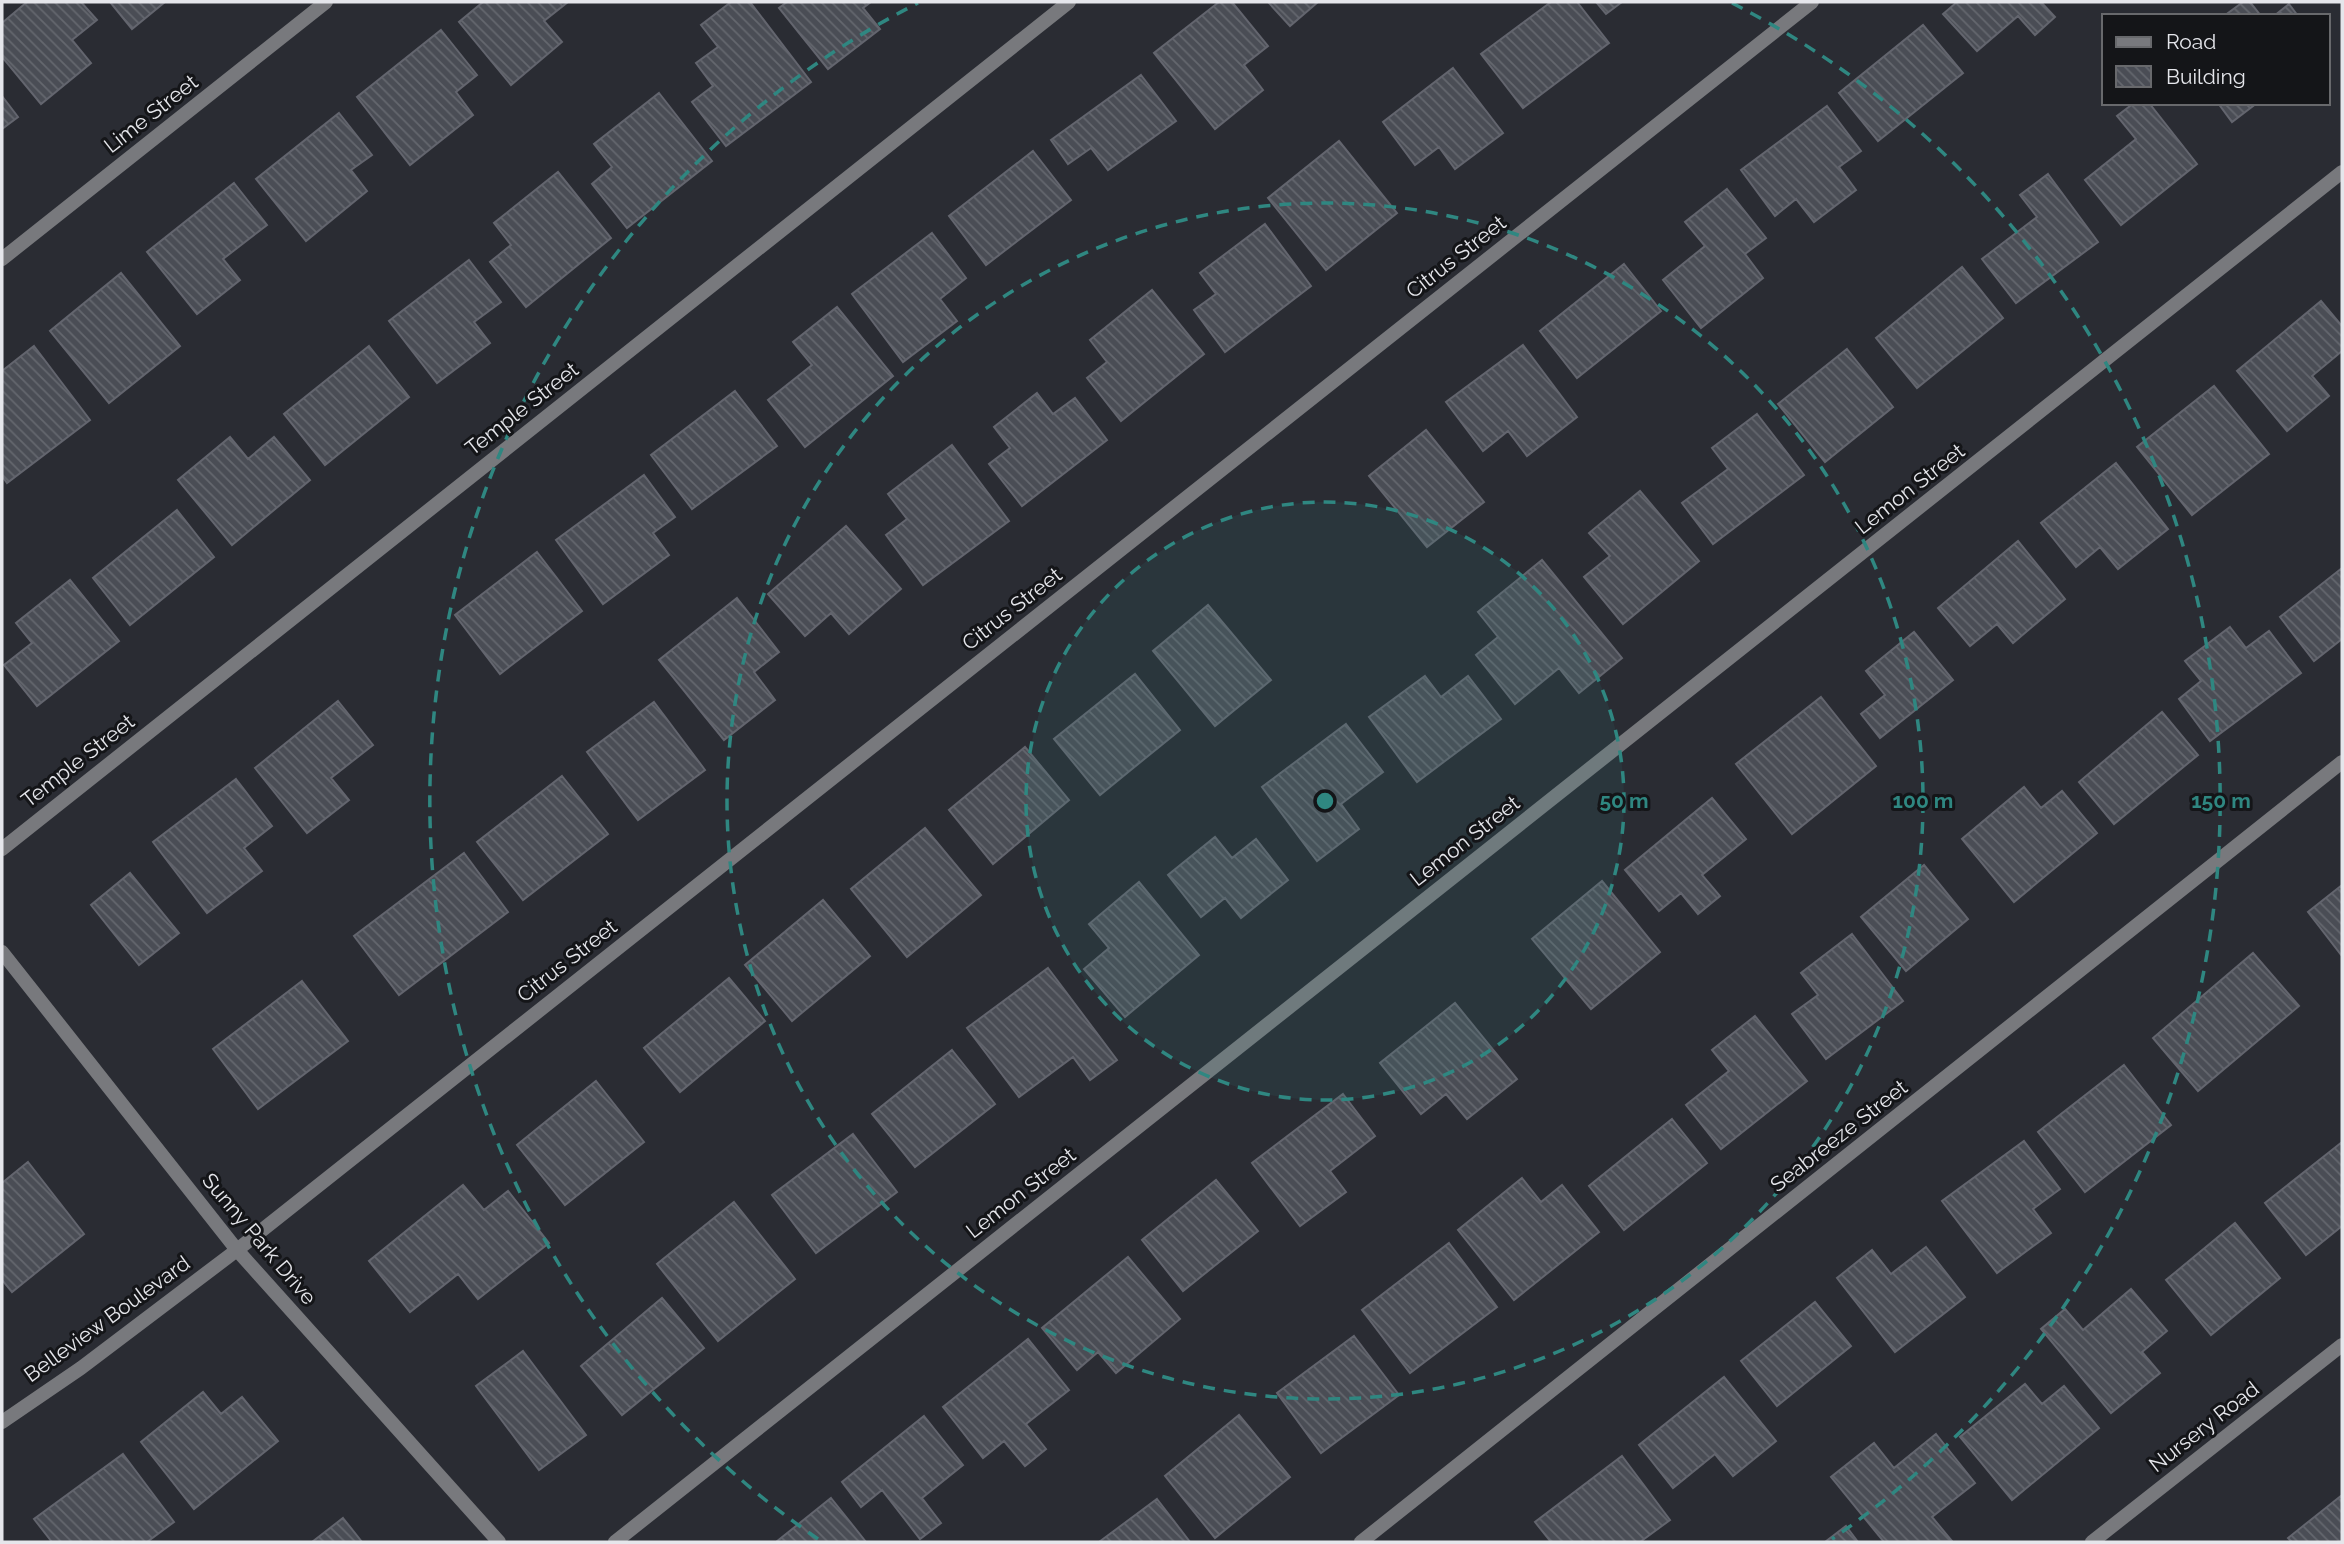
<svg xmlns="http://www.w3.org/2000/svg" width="2344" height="1544" font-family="Raleway,sans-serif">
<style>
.building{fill:url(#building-back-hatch);stroke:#63656e;stroke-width:2}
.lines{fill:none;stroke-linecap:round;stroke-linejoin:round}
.street{stroke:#78797d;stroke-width:14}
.ring{fill:none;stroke:#2f8781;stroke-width:3.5;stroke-dasharray:12 9}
.labels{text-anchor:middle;stroke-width:6;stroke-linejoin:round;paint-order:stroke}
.street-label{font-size:21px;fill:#e5e6eb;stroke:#141518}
.centre{fill:#2f8781;stroke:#141518;stroke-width:3.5}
.ring-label{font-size:21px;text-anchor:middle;font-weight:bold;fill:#2f8781;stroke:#141518;stroke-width:6;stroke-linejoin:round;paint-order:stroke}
</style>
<defs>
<pattern id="building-back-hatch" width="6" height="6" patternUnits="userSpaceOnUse" patternTransform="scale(1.75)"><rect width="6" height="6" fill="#4a4d55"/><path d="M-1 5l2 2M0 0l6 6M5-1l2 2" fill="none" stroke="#64676e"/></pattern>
</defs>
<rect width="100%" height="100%" fill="#2a2c33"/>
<path class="building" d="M27,2H81L97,20L72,40L91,63L41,104L2,57V23Z
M110,2H165L132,29Z
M483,2H568L544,21L562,42L511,85L459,22Z
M731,2H750L811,82L726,146L692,102L713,86L696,63L718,47L701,25Z
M787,2H871L863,8L880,29L828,69L779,8Z
M1219,2H1232L1268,46L1244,65L1263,90L1215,129L1154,53Z
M1268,2H1318L1290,26Z
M1551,2H1577L1609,43L1523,108L1481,54Z
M1596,2H1622L1606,14Z
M1957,2H2041L2055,17L2035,35L2018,16L1977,51L1943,14Z
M2243,2H2250L2261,16H2224Z
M2289,4L2298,16H2274Z
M1923,25L1963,73L1878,141L1839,93Z
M441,30L477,75L456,92L473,115L410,165L357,97Z
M1453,68L1503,133L1455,169L1439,147L1415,165L1383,122Z
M1141,75L1176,121L1108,170L1091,148L1068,164L1051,140Z
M659,93L712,161L627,228L592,184L612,167L594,144Z
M2,96L18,117L2,129Z
M2134,103H2149L2197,164L2121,225L2085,180L2136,139L2117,116Z
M2218,103H2257L2232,122Z
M1827,106L1861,151L1839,167L1856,190L1814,222L1796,199L1775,216L1741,170Z
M339,113L372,155L351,170L367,191L306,241L256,179Z
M1339,141L1397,213L1326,270L1268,198Z
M1033,151L1071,200L986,265L949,216Z
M558,172L611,238L526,307L490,262L511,245L494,223Z
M2048,174L2098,242L2016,303L1982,259L2037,217L2020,195Z
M234,183L267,225L223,259L240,280L197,314L147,252Z
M1727,189L1766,238L1745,254L1763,278L1701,328L1663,280L1705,246L1685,222Z
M1265,224L1311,286L1225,352L1194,310L1216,294L1200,273Z
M932,233L966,278L940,299L957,321L903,362L852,294Z
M469,260L501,302L474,322L490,343L437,383L389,321Z
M1624,264L1661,311L1577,378L1540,331Z
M1962,267L2003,318L1917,388L1876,338Z
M121,273L180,346L109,403L50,331Z
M1152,290L1204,354L1121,421L1087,378L1107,362L1090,340Z
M2321,301L2342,326V351L2312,376L2329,396L2287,431L2237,371Z
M837,307L893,376L805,447L768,400L812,365L793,342Z
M1523,345L1577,417L1527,456L1508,431L1483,451L1446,402Z
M34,346L90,420L7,483L2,476V371Z
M369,346L409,397L325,465L284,414Z
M1847,349L1893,407L1825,462L1778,404Z
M2214,386L2269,454L2192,515L2137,447Z
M735,391L777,446L692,509L651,455Z
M1037,393L1053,414L1075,398L1107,440L1022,506L989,464L1010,448L994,427Z
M1757,414L1804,475L1713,544L1682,503L1728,469L1712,448Z
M1426,430L1484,502L1427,547L1369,476Z
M230,437L248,459L274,437L310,480L232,545L178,480Z
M952,445L1009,521L923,585L886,535L907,519L888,494Z
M2116,463L2168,529L2118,569L2100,547L2076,567L2041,523Z
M644,475L675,517L653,533L669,555L603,604L556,540Z
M1640,491L1699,561L1623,624L1584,577L1610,556L1589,533Z
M177,510L214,557L130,625L93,578Z
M846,526L901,589L849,634L831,613L805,636L768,594Z
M2018,541L2065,599L2013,643L1997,624L1970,646L1938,608Z
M537,552L582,611L500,674L455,615Z
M1542,560L1622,658L1579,693L1559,668L1515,704L1476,655L1498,637L1478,612Z
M2342,568V639L2314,661L2280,617Z
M70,580L119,641L37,706L4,665L32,643L16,623Z
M737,598L779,652L754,672L775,700L724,740L659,660Z
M1208,605L1271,680L1215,726L1153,651Z
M2230,627L2246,648L2269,631L2301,673L2210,741L2179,699L2201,681L2185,661Z
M1914,632L1953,680L1880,738L1861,714L1885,695L1866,671Z
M1135,674L1180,730L1100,795L1054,739Z
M1425,676L1441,697L1468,676L1501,719L1417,782L1369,717Z
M1821,697L1876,766L1792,834L1736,764Z
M338,701L373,745L331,778L349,800L307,833L255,768Z
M654,702L705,770L638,820L587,752Z
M2162,712L2198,755L2114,824L2079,782Z
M1346,724L1383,772L1341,804L1359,829L1317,861L1262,787Z
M1025,747L1069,800L993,864L949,810Z
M562,776L608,834L523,900L477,842Z
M236,779L272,826L244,848L262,871L207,913L153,842Z
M2024,787L2041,808L2062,791L2097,833L2014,902L1962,839Z
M1712,798L1746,839L1702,875L1720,896L1698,914L1681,893L1659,911L1625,870Z
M925,828L981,895L907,957L851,889Z
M1215,837L1232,858L1256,839L1288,880L1241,918L1225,898L1201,917L1168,875Z
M464,853L508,912L399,995L354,936Z
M1924,865L1968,919L1906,971L1861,917Z
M130,873L179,933L139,965L91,905Z
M1602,881L1660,952L1591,1009L1532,939Z
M1139,882L1199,955L1125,1017L1084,969L1109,948L1089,924Z
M2342,885V956L2308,912Z
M823,900L870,956L792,1021L745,965Z
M1852,934L1903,1001L1826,1059L1792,1014L1818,995L1801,973Z
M2253,953L2299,1006L2198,1091L2153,1038Z
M1048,968L1117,1060L1090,1080L1073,1057L1019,1097L967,1028Z
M729,978L765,1021L680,1092L644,1048Z
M302,981L348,1041L258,1109L213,1049Z
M1455,1003L1517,1079L1467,1119L1446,1094L1421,1114L1380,1063Z
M1755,1016L1807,1081L1721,1149L1686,1105L1729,1071L1712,1050Z
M952,1050L995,1104L915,1167L872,1114Z
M2124,1065L2171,1125L2085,1192L2038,1132Z
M596,1081L644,1142L565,1205L517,1145Z
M1343,1094L1375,1136L1330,1171L1346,1192L1300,1226L1252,1163Z
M1672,1119L1707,1163L1624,1230L1589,1186Z
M853,1134L897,1192L816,1253L772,1195Z
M2024,1141L2060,1189L2033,1209L2051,1233L1997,1273L1942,1201Z
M2342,1142V1226L2306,1255L2265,1203Z
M28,1162L84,1234L12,1292L2,1280V1183Z
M1522,1178L1541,1202L1562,1185L1599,1232L1514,1300L1458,1230Z
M1216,1180L1258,1231L1183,1291L1142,1240Z
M463,1185L484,1210L508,1191L549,1243L478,1299L458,1274L410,1312L369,1261Z
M734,1202L795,1279L718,1341L657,1264Z
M2235,1223L2280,1278L2211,1335L2166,1280Z
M1449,1243L1497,1307L1410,1373L1362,1310Z
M1926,1247L1965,1297L1895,1352L1837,1278L1872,1250L1891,1274Z
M1128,1257L1180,1319L1116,1373L1098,1352L1077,1370L1042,1328Z
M2131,1289L2167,1331L2142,1352L2160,1373L2111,1413L2041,1329L2065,1309L2083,1330Z
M662,1298L704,1348L622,1415L581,1366Z
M1815,1302L1851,1346L1777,1406L1741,1361Z
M1354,1336L1399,1395L1321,1453L1277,1393Z
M1028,1339L1069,1390L1026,1424L1046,1449L1025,1466L1004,1441L983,1458L943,1407Z
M523,1351L586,1435L539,1470L476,1386Z
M1724,1377L1776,1441L1733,1476L1715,1454L1673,1488L1639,1445Z
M2025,1384L2042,1404L2064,1386L2099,1428L2012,1500L1960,1437Z
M203,1392L221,1414L242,1397L278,1441L194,1509L141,1442Z
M1239,1415L1290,1477L1215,1538L1165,1476Z
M924,1416L963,1465L922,1498L941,1523L920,1539L882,1490L861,1507L842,1482Z
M1936,1434L1975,1483L1932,1517L1952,1541L1884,1542L1831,1477L1874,1443L1894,1468Z
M123,1454L174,1522L147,1542H52L34,1519Z
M1622,1456L1670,1520L1640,1542H1551L1535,1522Z
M2342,1495V1542H2292L2288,1538Z
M831,1498L866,1542H776Z
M1157,1499L1190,1542H1099Z
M343,1518L362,1542H312Z
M1846,1526L1858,1542H1825Z"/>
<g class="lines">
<path class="street" d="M2,259L326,2
M2,849L1069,2
M2,952L237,1250L499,1542
M2,1422L81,1368L237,1250L1812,2
M615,1542L2342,172
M1361,1542L2342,762
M2092,1542L2342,1345"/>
</g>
<circle cx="1325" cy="801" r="299" fill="#2f8781" fill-opacity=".12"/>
<g class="ring">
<circle cx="1325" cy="801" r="299"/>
<circle cx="1325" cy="801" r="598"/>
<path d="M818 1539A896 896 0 0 1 918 3M1732 3A896 896 0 0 1 1832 1539"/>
</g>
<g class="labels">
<g class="street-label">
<text transform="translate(151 114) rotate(-38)" y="7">Lime Street</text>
<text transform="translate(1456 257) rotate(-38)" y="7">Citrus Street</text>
<text transform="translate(522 409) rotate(-38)" y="7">Temple Street</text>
<text transform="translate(1910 489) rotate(-38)" y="7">Lemon Street</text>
<text transform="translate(1012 609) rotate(-38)" y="7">Citrus Street</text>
<text transform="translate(78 761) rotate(-38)" y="7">Temple Street</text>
<text transform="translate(1465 841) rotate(-38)" y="7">Lemon Street</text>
<text transform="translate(567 961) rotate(-38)" y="7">Citrus Street</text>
<text transform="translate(1839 1136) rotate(-38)" y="7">Seabreeze Street</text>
<text transform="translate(1021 1193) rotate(-38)" y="7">Lemon Street</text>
<text transform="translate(259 1239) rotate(50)" y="7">Sunny Park Drive</text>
<text transform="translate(107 1319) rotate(-36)" y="7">Belleview Boulevard</text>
<text transform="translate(2204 1427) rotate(-38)" y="7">Nursery Road</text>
</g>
</g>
<circle cx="1325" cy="801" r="10" class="centre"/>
<g class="ring-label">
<text x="1624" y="808">50 m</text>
<text x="1923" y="808">100 m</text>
<text x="2221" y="808">150 m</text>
</g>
<rect width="2344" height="1544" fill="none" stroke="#e5e6eb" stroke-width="7"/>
<rect x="2102" y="14" width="228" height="91" fill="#141518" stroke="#68696c" stroke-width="2"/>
<rect x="2116" y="37" width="35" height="10" fill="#78797d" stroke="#68696c" stroke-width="2"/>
<text x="2166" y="49" font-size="21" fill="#e5e6eb">Road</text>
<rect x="2116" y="66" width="35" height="21" fill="url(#building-back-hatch)" stroke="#68696c" stroke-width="2"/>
<text x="2166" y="84" font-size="21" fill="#e5e6eb">Building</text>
</svg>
